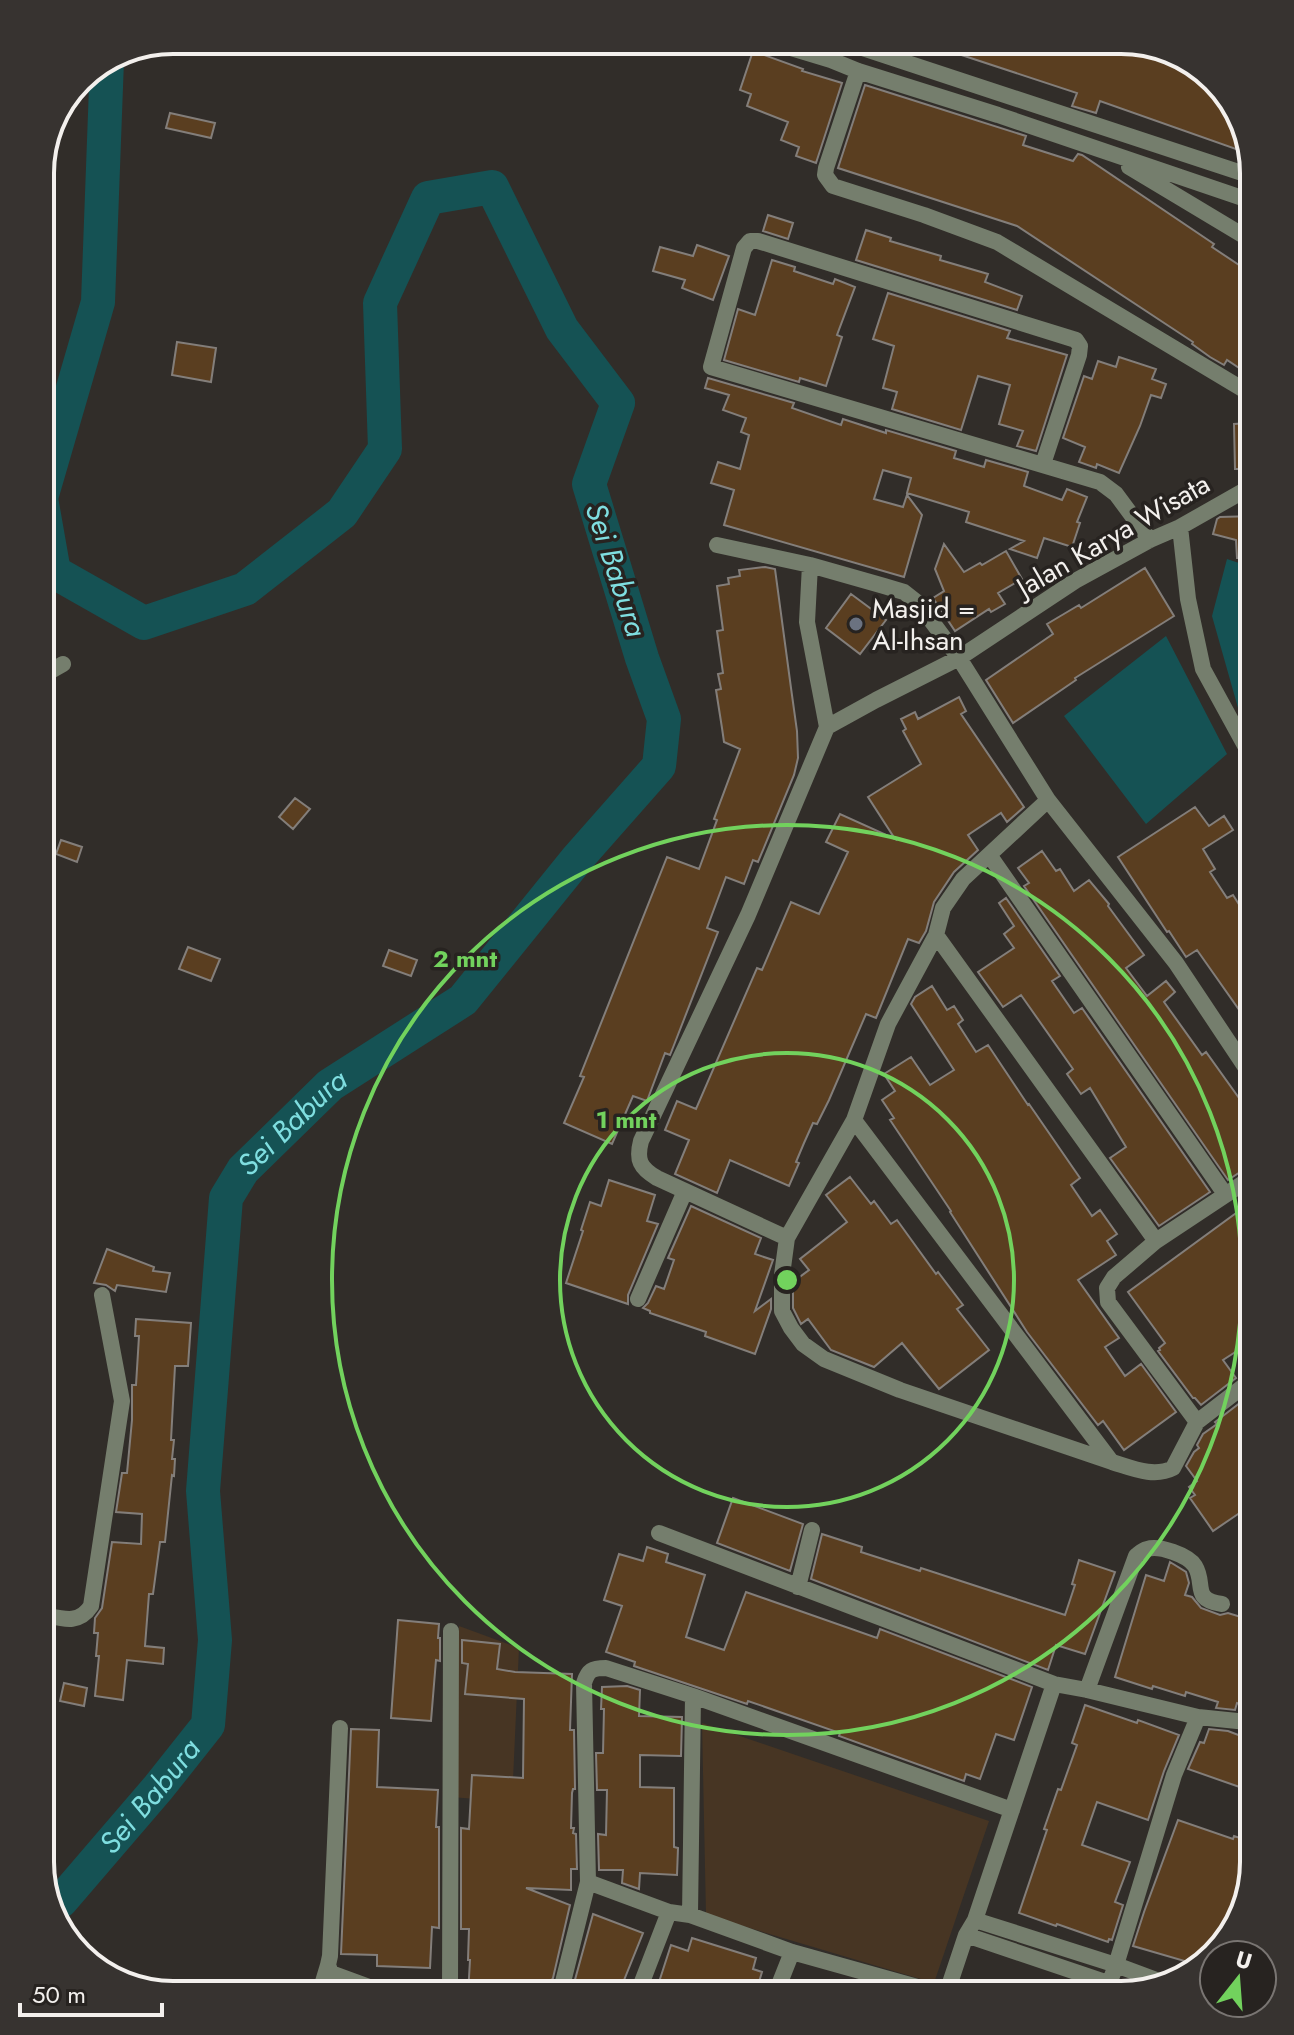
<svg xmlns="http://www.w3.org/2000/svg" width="1294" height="2035" font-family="Jost,sans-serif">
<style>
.green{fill:#473523}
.water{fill:#155254}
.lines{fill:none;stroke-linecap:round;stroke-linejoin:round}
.river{stroke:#155254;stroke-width:34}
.building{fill:#5a3e20;stroke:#837e7a;stroke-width:2}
.street{stroke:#757e6d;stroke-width:16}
.ring{fill:none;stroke:#72d25d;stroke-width:4}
.worship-dot{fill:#6b7280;stroke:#272320;stroke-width:3}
.labels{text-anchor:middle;stroke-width:7;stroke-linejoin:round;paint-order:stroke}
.street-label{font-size:28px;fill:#f3f0ed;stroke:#272320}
.poi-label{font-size:28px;fill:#f3f0ed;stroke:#272320;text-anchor:start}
.water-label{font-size:30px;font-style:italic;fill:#7fdee0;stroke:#272320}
.rim{fill:none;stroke:#f3f0ed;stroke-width:4}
.centre{fill:#72d25d;stroke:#272320;stroke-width:4}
.ring-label{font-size:24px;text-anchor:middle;font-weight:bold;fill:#72d25d;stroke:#272320;stroke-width:7;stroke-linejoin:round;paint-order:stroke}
</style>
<rect width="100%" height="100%" fill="#312d29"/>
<path class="green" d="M459,1626L519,1648L512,1802L451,1797Z
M702,1723L989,1821L934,1983L706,1915Z"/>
<path class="water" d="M1227,559L1254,568V734L1240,715L1212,616Z
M1166,636L1227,754L1146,824L1064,716Z"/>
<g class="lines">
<path class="river" id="s1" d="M50,1907L61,1901L158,1788L208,1725L215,1640L203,1491L226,1198L243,1170L330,1085L463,1000L577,859L659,766L664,719L642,658L589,484L618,403L562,329L492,187L428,198L380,303L385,449L342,513L245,589L144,623L54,572L41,498L98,302L107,60"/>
</g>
<path class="building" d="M1131,40L1195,63L1240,114L1250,154L1100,101L1096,113L1072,106L1077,93L931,45V42Z
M753,51L803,69L802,71L842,83L816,163L796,156L799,147L781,140L788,122L747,106L751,94L740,90Z
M865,85L1026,136L1023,145L1073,161L1078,154L1082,155L1214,244L1212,247L1254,275V378L1227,360L1224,365L1210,357L1192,344L1193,342L1017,226L838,168Z
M170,113L215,123L211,138L166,128Z
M768,215L793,223L788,239L763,231Z
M866,230L891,238L890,241L941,256L940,260L988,274L985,282L1022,296L1017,310L856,260Z
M697,245L729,256L713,300L682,288L685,280L653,271L660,247L693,256Z
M772,260L795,267L794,271L833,284L835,279L855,287L837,335L842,337L826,386L800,378L799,382L724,360L738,309L755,315Z
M888,293L1010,331L1007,338L1067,355L1036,451L1017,446L1023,431L999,424L1010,385L978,376L961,430L892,409L897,392L883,388L894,346L873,339Z
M177,342L216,348L211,382L172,375Z
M1119,357L1156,369L1152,379L1166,384L1161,398L1151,395L1140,426L1119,473L1097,464L1096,468L1079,462L1085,447L1063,438L1084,376L1092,379L1098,361L1116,367Z
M708,378L794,403L792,408L841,425L843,419L886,433V430L956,451L954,458L984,467L986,460L1028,472L1024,486L1062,500L1067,489L1087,497L1077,522L1080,523L1072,547L1044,538L1037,558L1010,549L1024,541L966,522L969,512L907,493L911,478L883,470L874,499L903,507L907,495L922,515L904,577L724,525L734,490L711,483L718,462L740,469L749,435L741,432L746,418L723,410L729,395L705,388Z
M1249,423V440H1254V460H1249L1250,469H1235L1234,424Z
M1254,516V558H1237L1236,540L1213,534L1217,519L1220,517Z
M944,544L964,572L980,563L982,565L1006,551L1022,579L998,593L1005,604L991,612L989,609L955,631L933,598L944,591L935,569Z
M765,567L775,569L791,688L797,731L798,758L794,775L758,862L753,860L744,884L726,877L707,928L718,932L674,1045L670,1055L665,1053L647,1101L633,1096L612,1144L564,1123L584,1077L580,1076L667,857L699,869L717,820L714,819L740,749L724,742L722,728L716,690L721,689L718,674L723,673L717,631L723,630L717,586L729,584L728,578L740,576L739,570Z
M1145,568L1174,616L1075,678L1076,680L1013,723L986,680L1053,634L1047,624L1079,605L1081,608Z
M851,594L886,620L860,654L826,628Z
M959,697L966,711L961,714L1024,807L1007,822L1001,813L968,835L978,850L954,872L934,902L926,931L919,943L908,939L876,1018L866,1014L829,1100L817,1124L813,1123L804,1143L796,1162L799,1163L789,1186L730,1160L717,1193L675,1174L689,1140L665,1130L677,1101L696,1109L757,968L762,970L791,902L819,914L848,852L826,842L840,814L895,839L868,797L921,764L903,731L906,729L901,719L915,712L918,719Z
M295,798L310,809L293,829L279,817Z
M1195,807L1209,826L1224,816L1233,830L1203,849L1215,869L1210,872L1227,898L1233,895L1254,928V1031L1197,950L1186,957L1169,931L1167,932L1118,857Z
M61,840L82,847L77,862L56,854Z
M1042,851L1056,871L1060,869L1074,891L1089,880L1109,904L1108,906L1144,955L1126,968L1147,996L1166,981L1175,992L1164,1002L1202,1055L1206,1052L1254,1119V1165L1248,1167L1228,1180L1024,886L1029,883L1018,868Z
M1006,898L1060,976L1052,981L1074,1013L1082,1008L1210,1192L1159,1226L1110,1158L1126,1147L1090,1088L1081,1094L1067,1074L1073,1069L1021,995L1003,1007L978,972L1014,948L1004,934L1014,926L999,903Z
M188,947L220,959L211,981L179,969Z
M389,950L417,960L411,976L383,966Z
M932,986L947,1010L954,1006L963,1020L958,1024L976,1052L988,1045L1028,1105L1029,1104L1080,1178L1071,1185L1092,1216L1100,1210L1117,1234L1107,1241L1116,1255L1078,1280L1119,1338L1105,1347L1125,1376L1141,1364L1176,1412L1124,1450L1103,1421L1098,1425L1027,1332L950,1212L951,1211L890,1120L894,1118L882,1100L895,1091L884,1074L911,1057L930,1085L954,1070L911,1004L915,997Z
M850,1177L871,1204L874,1201L891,1224L897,1220L936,1274L938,1272L963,1305L957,1309L989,1350L939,1389L902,1343L874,1367L831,1350L808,1319L801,1324L793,1308V1282L809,1270L800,1259L847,1222L826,1195Z
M609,1180L655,1195L647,1221L658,1224L628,1295V1304L566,1283L583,1231L581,1230L590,1202L601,1206Z
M1254,1200V1340L1223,1360L1236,1378L1201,1405L1195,1398H1193L1158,1351L1160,1350L1159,1348L1165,1343L1128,1292Z
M691,1206L761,1238L755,1254L773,1260L755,1311L771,1299V1309L755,1354L705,1336L706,1332L650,1313V1311L643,1308L648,1303L656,1286L664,1289L674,1260L668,1258Z
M107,1249L154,1267L153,1271L170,1273L166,1292L117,1285L115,1291L106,1285L94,1283Z
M136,1319L191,1323L188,1366H175L171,1440H174L172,1459H175L174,1476L172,1475L165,1542H160L153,1594H149L145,1646L164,1648L163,1664L127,1660L123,1700L95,1696L99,1656H96L98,1633H94L95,1618L102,1608L112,1542L141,1544L142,1514L116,1512L122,1473H127L132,1420V1385H136L139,1336H135Z
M1249,1396L1254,1403V1524L1244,1510L1213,1531L1190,1498L1195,1495L1189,1487L1197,1481L1186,1466L1194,1452L1199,1448L1197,1445L1203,1434L1217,1424L1215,1422Z
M733,1498L803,1524L790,1571L717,1543Z
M822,1534L862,1547L861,1552L920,1571L921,1568L1065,1615L1075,1585L1072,1584L1079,1560L1115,1572L1085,1654L1056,1645L1048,1670L811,1579Z
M647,1547L668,1554L666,1562L705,1575L686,1637L724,1650L746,1592L877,1638L880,1629L1032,1687L1014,1740L996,1734L980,1779L966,1774L964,1781L839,1736L840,1733L748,1701L747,1704L634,1666L635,1662L606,1652L622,1606L604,1600L619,1554L643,1561Z
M1170,1562L1186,1572L1189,1583L1185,1595L1192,1597L1201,1608L1220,1615L1228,1613L1254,1621V1709L1237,1703L1235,1710L1216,1708L1218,1702L1186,1692L1185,1696L1153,1686L1152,1689L1115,1677L1146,1575L1164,1581Z
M398,1620L439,1624L438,1638H440V1661L436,1660L431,1721L391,1718Z
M462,1640L500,1644L497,1669L515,1672L572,1674L570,1730H574L575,1789H573L572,1793L571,1828H574L573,1833L576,1834L577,1869H571V1890L526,1888L570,1905L553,1978L551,1981L535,1980L534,1995H468L470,1960H468L469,1929H461V1828L469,1829L472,1775L523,1778L524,1699L465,1694L468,1664L462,1663Z
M64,1683L87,1688L84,1706L60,1701Z
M627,1686L640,1690L639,1716L682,1717L681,1756L640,1755V1787L674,1788V1847L678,1848L677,1875L640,1873L639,1889L622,1883L623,1870H599L598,1834L606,1835L607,1790H597L596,1753H603L604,1709H601L602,1687Z
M1085,1705L1137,1723L1138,1720L1179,1735L1164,1771L1148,1820L1097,1802L1082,1845L1130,1862L1115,1902L1123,1905L1112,1940L1109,1939L1108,1942L1057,1924L1056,1926L1019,1913L1047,1830L1044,1829L1058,1789L1061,1790L1077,1745L1072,1743Z
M351,1729L379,1730L377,1787L438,1790L436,1827H439V1928L432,1927L430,1968L377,1966V1955L341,1954Z
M1209,1729L1228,1731L1254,1741V1792L1188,1769L1200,1742L1204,1743Z
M1252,1806H1254V1863L1232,1936L1198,1965L1133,1946L1144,1912L1178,1820L1233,1839L1234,1836L1240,1838Z
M593,1914L643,1933L618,1995H593L573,1987Z
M692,1938L756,1958L753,1969L762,1972L755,1995H699L659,1982L671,1945L688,1951Z"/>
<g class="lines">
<path class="street" d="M847,43L1254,177
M778,44L831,60L858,71L998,115L1254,202
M858,71L826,168L825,175L833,186L924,215L997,242L1254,396
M1129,167L1254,242
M1043,464L1079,355L1080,346L1076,340L758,241H750L744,248L711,367L1100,482L1116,494L1150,540
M1180,527L1188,599L1203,669L1254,762
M717,545L810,565L884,586L904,592L918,603L959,658L1048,800L1176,963L1254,1080
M810,565L807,622L827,727
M40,677L63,664
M1048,800L963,879L943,908L936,935L888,1024L854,1120L787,1238L782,1275V1311L791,1328L803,1344L824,1359L900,1390L1112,1462C1132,1468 1154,1478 1173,1468L1197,1422L1254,1378
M990,856L1225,1194
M936,935L1156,1241
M854,1120L1111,1461
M787,1238L657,1178C640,1168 636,1160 641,1141L748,915L827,727L876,700L959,658L1075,581L1150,540L1180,527L1254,485
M638,1299L685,1191
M1197,1422L1108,1302L1107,1288L1114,1277L1156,1241L1254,1176
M659,1533L1054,1684L1087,1690L1198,1717L1247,1722
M798,1587L812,1530
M40,1614C61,1618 78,1626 91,1606L122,1401L102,1295
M1087,1690L1136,1556C1140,1553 1142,1550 1147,1549C1159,1545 1188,1555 1195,1566C1206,1584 1191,1600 1222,1604
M340,1728L330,1956L328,1965L331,1973L391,1995
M588,1882L669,1912L690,1915L792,1952L946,1995
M690,1915L693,1696
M975,1920L1116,1965L1167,1984
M966,1935L1135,1992
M319,1995L328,1965
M450,1995L451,1631
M557,1995L563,1982L588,1882L584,1683C588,1670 592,1668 606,1668L693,1696L1012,1810
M637,1995L669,1912
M775,1995L792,1952
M946,1995L966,1935L975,1920L1054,1684
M1105,1995L1116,1965L1174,1775L1198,1717"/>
</g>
<g class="ring">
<circle cx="787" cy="1280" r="227"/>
<circle cx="787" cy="1280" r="455"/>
</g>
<circle class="worship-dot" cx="856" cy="624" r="8"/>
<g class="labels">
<g class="street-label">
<text transform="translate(1113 535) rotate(-30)" y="10">Jalan Karya Wisata</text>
</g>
<g class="poi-label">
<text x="872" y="618">Masjid =<tspan x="872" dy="32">Al-Ihsan</tspan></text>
</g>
<g class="water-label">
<text transform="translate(616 570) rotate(72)" y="10">Sei Babura</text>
<text dy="10" stroke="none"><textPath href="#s1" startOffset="872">Sei Babura</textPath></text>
<text dy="10" stroke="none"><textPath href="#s1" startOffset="150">Sei Babura</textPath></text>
</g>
</g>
<path d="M0 0H1294V2035H0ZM173 54H1121A119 119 0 0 1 1240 173V1862A119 119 0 0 1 1121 1981H173A119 119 0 0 1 54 1862V173A119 119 0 0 1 173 54Z" fill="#373330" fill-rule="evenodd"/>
<path class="rim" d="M173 54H1121A119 119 0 0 1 1240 173V1862A119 119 0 0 1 1121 1981H173A119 119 0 0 1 54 1862V173A119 119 0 0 1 173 54Z"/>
<circle cx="787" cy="1280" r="12" class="centre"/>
<g class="ring-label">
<text x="465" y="967">2 mnt</text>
<text x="626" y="1128">1 mnt</text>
</g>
<g transform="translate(1238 1979) rotate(17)"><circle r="38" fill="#272320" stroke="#797572" stroke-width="2"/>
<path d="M0-6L14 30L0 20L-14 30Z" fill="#72d25d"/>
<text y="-12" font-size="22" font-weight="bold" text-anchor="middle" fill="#f3f0ed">U</text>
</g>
<path d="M20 2003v12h142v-12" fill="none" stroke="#f3f0ed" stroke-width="4"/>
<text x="32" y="2003" font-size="24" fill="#f3f0ed" stroke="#272320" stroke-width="6" paint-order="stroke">50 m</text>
</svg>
